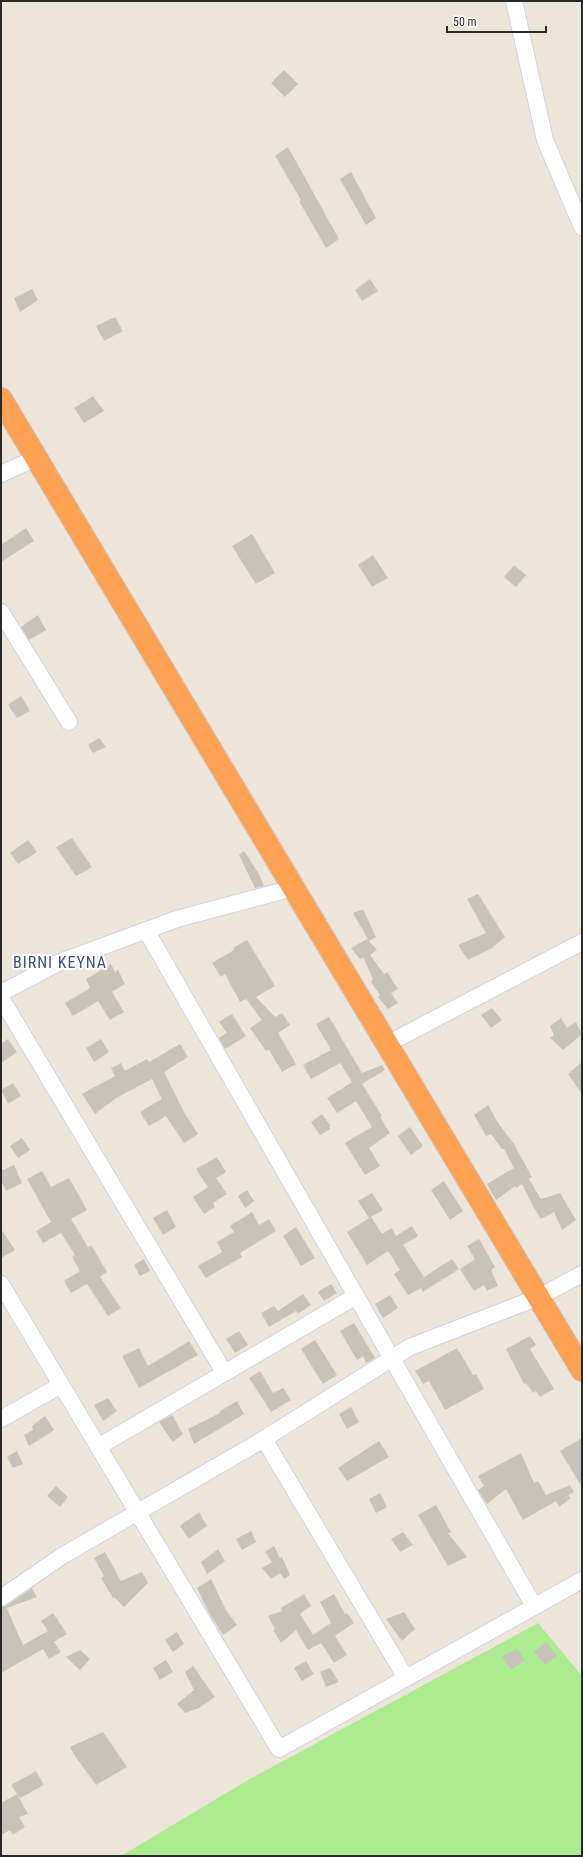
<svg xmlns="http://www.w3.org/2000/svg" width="583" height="1857" font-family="'Roboto Condensed',sans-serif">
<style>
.green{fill:#aceb8f}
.building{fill:#c8c3b8}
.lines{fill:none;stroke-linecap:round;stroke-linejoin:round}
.minor-casing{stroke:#ced2e4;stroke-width:18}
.highway-casing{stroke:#c7c7c7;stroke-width:24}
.minor{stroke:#fff;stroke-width:16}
.highway{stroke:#ffa153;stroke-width:22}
.labels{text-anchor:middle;stroke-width:4;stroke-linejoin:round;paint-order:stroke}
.quarter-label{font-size:16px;letter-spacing:1px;fill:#454e7f;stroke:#fff}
</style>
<rect width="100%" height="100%" fill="#ede5d9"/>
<path class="green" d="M538,1623L582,1676V1856H121L248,1780Z"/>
<path class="building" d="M284,70L298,84L285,97L271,83Z
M288,147L339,239L326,248L299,201L301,200L275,156Z
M351,172L376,218L366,225L340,179Z
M370,279L378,291L362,301L355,290Z
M32,289L38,300L20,312L14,298Z
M115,317L123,331L104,341L96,326Z
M93,396L104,411L84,423L74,408Z
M26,528L34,541L1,562V545Z
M252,534L275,573L256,584L232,546Z
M373,555L388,578L372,587L358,565Z
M514,565L526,575L516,587L504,577Z
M38,615L46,630L29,640L21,627Z
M21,696L30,711L17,718L8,705Z
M99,738L106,747L93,753L88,745Z
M72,838L92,867L76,876L56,847Z
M28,840L37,852L18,864L10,853Z
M244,851L259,874L264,886L255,888L239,855Z
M478,894L505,937L492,948L468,960L458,945L486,933L467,899Z
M363,909L376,937L369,941L353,913Z
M367,939L377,950L370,955L384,974L387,972L398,989L391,993L398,1003L388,1009L378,997L380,995L371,982L373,979L363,957L360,959L351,948Z
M247,940L275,986L256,997L275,1017L282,1013L290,1025L278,1033L296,1064L282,1072L269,1050L266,1051L250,1028L262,1020L246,999L240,1002L225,974L221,977L212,963L234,950L233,948Z
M111,964L115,972L118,970L125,984L112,992L124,1012L110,1020L98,1001L73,1016L65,1003L90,988L86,979Z
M492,1008L502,1020L491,1028L481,1015Z
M232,1014L246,1036L225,1049L219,1038L227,1033L219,1022Z
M329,1017L362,1073L382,1065L385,1070L362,1084L382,1116L380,1117L390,1133L369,1148L380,1166L365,1175L345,1143L372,1127L356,1101L337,1113L327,1098L352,1082L340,1063L311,1079L303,1065L331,1050L316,1024Z
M561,1018L567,1028L576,1022L582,1034L563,1050L550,1038L554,1035L550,1026Z
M8,1039L17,1052L1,1063V1044Z
M101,1039L109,1052L94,1062L86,1048Z
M180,1044L188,1057L164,1072L185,1114L198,1134L184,1143L166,1116L149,1126L140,1112L162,1099L152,1079L116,1098L95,1114L82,1094L115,1076L111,1068L121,1063L125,1071L147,1059L149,1062Z
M582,1062V1094L568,1074Z
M13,1083L21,1096L8,1104L1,1090Z
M488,1105L499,1124L514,1144L532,1177L529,1179L541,1199L560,1193L576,1220L562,1230L554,1212L541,1219L533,1206L522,1184L516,1188L515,1186L496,1200L487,1184L514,1168L504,1149H502L491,1134L486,1136L474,1115Z
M322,1114L330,1125V1129L320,1135L311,1122Z
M410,1127L423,1146L411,1155L398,1136Z
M22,1138L30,1150L18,1158L10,1146Z
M217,1157L226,1172L216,1178L227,1194L213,1203L215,1207L204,1214L193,1197L208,1187L196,1169Z
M14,1165L22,1183L6,1191L1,1180V1171Z
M42,1171L51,1187L69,1178L87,1210L71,1219L88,1247L91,1245L107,1272L100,1277L121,1308L108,1316L87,1284L71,1293L64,1281L80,1271L72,1257L75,1255L61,1233L43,1243L36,1231L51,1222L27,1179Z
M444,1181L463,1211L450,1220L431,1190Z
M247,1190L254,1201L245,1208L238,1196Z
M372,1193L383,1210L369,1218L358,1201Z
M167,1210L176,1227L163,1235L153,1218Z
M252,1212L259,1225L269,1219L276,1231L240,1253L242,1257L206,1278L198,1266L222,1252L217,1242L234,1232L230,1226Z
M371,1217L382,1234L392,1228L396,1236L412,1226L418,1236L403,1245L424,1277L452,1259L459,1269L423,1292L421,1288L408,1295L394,1274L400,1270L388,1251L367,1265L347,1232Z
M296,1227L315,1258L301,1266L283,1236Z
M1,1229L15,1250L1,1258Z
M479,1239L495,1267L491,1270L498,1286L487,1291L484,1285L474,1291L460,1269L475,1259L467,1246Z
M144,1259L150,1271L140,1276L134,1265Z
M331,1284L337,1293L324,1301L318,1292Z
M303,1294L311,1305L298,1314L296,1311L269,1327L261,1313L274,1306L278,1311Z
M390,1295L398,1308L383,1318L375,1304Z
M354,1323L375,1358L366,1363L363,1356L357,1360L340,1331Z
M239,1331L248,1345L235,1353L226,1339Z
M530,1336L536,1345L530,1349L554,1389L540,1397L536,1391L533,1393L526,1383L524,1384L506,1349Z
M315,1340L337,1375L323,1384L301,1349Z
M189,1341L198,1355L139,1388L122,1356L139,1348L148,1366Z
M457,1348L473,1375L476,1374L484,1389L445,1410L429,1381L423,1384L415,1371Z
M260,1371L273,1393L283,1388L291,1400L271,1412L249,1378Z
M108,1398L117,1411L103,1421L94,1405Z
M237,1401L244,1414L194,1444L188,1429L220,1413L219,1412Z
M351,1407L359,1422L347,1429L339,1414Z
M172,1415L183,1434L173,1442L159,1422Z
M45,1416L54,1430L29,1446L24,1435L33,1430L32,1426Z
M582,1438V1487L560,1451Z
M379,1441L389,1457L347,1481L338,1468Z
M17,1451L23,1464L13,1468L7,1457Z
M521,1453L534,1483L538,1481L546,1495L570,1485L574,1492L568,1495L571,1498L559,1507L556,1501L523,1520L506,1489L487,1504L478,1490L484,1486L478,1476Z
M56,1486L68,1497L60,1507L47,1496Z
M380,1493L387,1507L376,1513L369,1499Z
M436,1505L451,1532L448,1533L467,1557L448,1566L418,1515Z
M199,1512L207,1526L189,1539L180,1526Z
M251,1531L256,1542L242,1550L236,1539Z
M403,1532L413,1545L400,1552L391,1539Z
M274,1546L280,1558L282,1557L290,1575L284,1579L280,1573L271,1579L262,1568L272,1562L265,1552Z
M218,1549L225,1561L207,1574L201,1562Z
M105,1552L121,1581L142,1572L148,1583L124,1607L114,1597L113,1598L101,1578L104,1576L94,1558Z
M211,1579L226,1610L237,1625L223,1635L209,1613L197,1588Z
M32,1588L37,1597L7,1608L14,1625L23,1645L48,1631L41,1621L53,1613L67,1634L54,1642L61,1652L49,1659L43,1649L1,1673V1607L6,1606Z
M304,1594L311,1606L300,1614L313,1635L331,1623L320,1602L334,1594L345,1614L347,1613L354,1623L335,1636L347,1655L334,1663L321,1643L308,1650L296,1630L281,1643L273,1630L275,1629L268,1616L282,1611L281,1608Z
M404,1612L415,1629L402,1641L386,1619Z
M177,1632L184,1644L173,1652L165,1640Z
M546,1642L557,1656L545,1665L534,1652Z
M517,1649L525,1660L511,1670L502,1656Z
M80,1650L90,1659L80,1670L66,1657Z
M166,1660L173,1672L160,1680L153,1668Z
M306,1661L314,1674L302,1681L294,1668Z
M193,1666L215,1697L199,1708L185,1713L177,1704L194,1690L185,1672Z
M330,1668L339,1682L326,1687L320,1672Z
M103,1732L127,1767L96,1785L75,1756L70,1747Z
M36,1771L44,1785L20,1798L11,1785Z
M17,1794L28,1814L19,1817L25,1827L13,1835L10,1830L1,1835V1803Z"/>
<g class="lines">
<g class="minor-casing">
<path id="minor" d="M514,1L545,140L582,227
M1,474L36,458
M1,612L69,722
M146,930L534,1606
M1,993L60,962L177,919L293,888
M1,998L224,1372
M387,1044L582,942
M1,1284L279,1749L582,1580
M1,1419L61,1385
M264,1439L406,1678
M98,1447L356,1296
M1,1598L62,1556L264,1439L410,1347L539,1297L582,1274"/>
</g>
<g class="highway-casing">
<path id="highway" d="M1,399L582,1370"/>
</g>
<use href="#minor" class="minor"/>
<use href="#highway" class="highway"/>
</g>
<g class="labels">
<g class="quarter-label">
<text x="60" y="968">BIRNI KEYNA</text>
</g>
</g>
<rect width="583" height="1857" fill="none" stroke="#292929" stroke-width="4"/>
<path d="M447 26v6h99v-6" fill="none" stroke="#292929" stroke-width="2"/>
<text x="453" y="26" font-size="12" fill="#292929" stroke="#ffffff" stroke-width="3" paint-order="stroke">50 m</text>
</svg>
